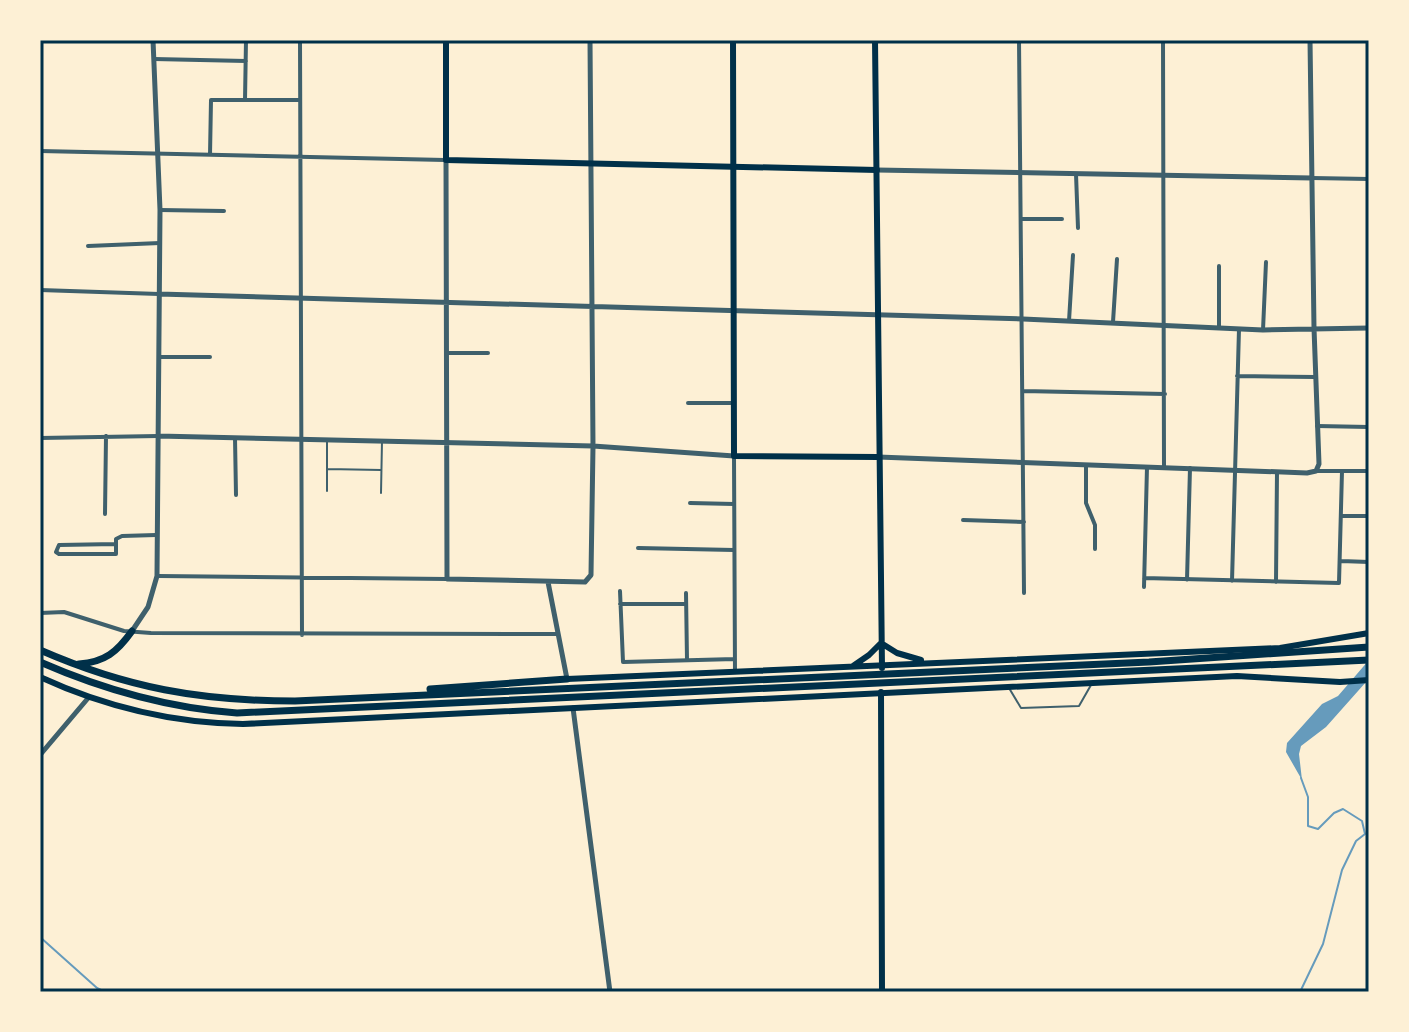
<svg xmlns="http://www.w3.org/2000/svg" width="1409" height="1032" font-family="'Crimson Pro',serif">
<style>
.water{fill:#669bbc}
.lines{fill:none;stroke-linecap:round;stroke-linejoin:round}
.stream{stroke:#669bbc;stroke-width:2}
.service{stroke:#3f606c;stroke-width:2}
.minor{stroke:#3f606c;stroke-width:4}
.tertiary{stroke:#3f606c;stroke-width:5}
.secondary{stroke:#003049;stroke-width:6}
.primary{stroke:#003049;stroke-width:6}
.motorway{stroke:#003049;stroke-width:7}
.neatline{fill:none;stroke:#003049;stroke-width:3}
</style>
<rect width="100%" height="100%" fill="#fdf0d5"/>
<path class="water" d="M1369,660V678L1366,682L1326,727L1301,746L1299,754L1302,780L1286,752L1287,743L1322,704L1338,696Z"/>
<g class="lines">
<path class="stream" d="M40,937L97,988L105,992
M1300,992L1323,944L1342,870L1356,841L1365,834L1362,821L1343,809L1334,813L1318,829L1308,826V797L1301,778"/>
<path class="service" d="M327,440V491
M327,469L381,470
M381,493L382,441
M1009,688L1021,708L1079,706L1091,685"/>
<path class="minor" d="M300,40L302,635
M1019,40L1024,593
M1163,40L1164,468
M154,59L246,61
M245,100L246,40
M40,151L445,160
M210,155L211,100H300
M1076,174L1078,228
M1312,178L1369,179
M160,210L224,211
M1021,219H1062
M88,246L160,243
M1219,266V327
M40,290L159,294
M1069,321L1073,255
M1113,322L1117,259
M1263,330L1266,262
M448,353H488
M159,357H210
M1237,376L1315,377
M1023,391L1165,394
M688,403H734
M1317,426L1369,427
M40,438L158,436
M235,438L236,495
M734,456L735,672
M1086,466V503L1095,525V549
M1316,471H1369
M690,503L734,504
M105,514L106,436
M1341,516H1369
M963,520L1024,522
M116,544L59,545L56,552L59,554H116V539L122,536L156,535
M638,548L734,550
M1341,561L1369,562
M158,576L447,579
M1144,578L1339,583L1342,471
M1187,580L1190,468
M1232,581L1239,329
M1276,582L1277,472
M1144,587L1147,467
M620,591L623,662L735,659
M686,593L687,660
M620,604H686
M40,613L64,612L124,631L151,633L558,634"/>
<path class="tertiary" d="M446,160L447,579L585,582L591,575L593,446L590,40
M877,170L1312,178
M159,294L1023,319L1263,330L1369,328
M158,436L593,446L734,456
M878,457L1307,473L1316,471L1319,464L1314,328L1310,40
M548,582L567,679
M132,631L148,607L157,576L160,210L153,40
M573,708L610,992
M40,755L89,697"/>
<path class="secondary" d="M446,40V160L877,170
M881,692L882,992"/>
<path class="primary" d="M733,40L734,456L878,457
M875,40L882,668
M881,643L897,653L921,660
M853,666L869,655L881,643
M40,677C103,706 173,723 243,724L1237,676L1340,682L1369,680
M567,679L1280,648L1369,633"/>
<path class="motorway" d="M40,650C127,688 200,701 295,701L1149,662L1369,647
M40,662C104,690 168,708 237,713L1369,660
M79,664C105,662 117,652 132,631
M430,689L567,679"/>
</g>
<rect width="1409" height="1032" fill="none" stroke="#fdf0d5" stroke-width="84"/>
<rect x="42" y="42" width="1325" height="948" class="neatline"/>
</svg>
